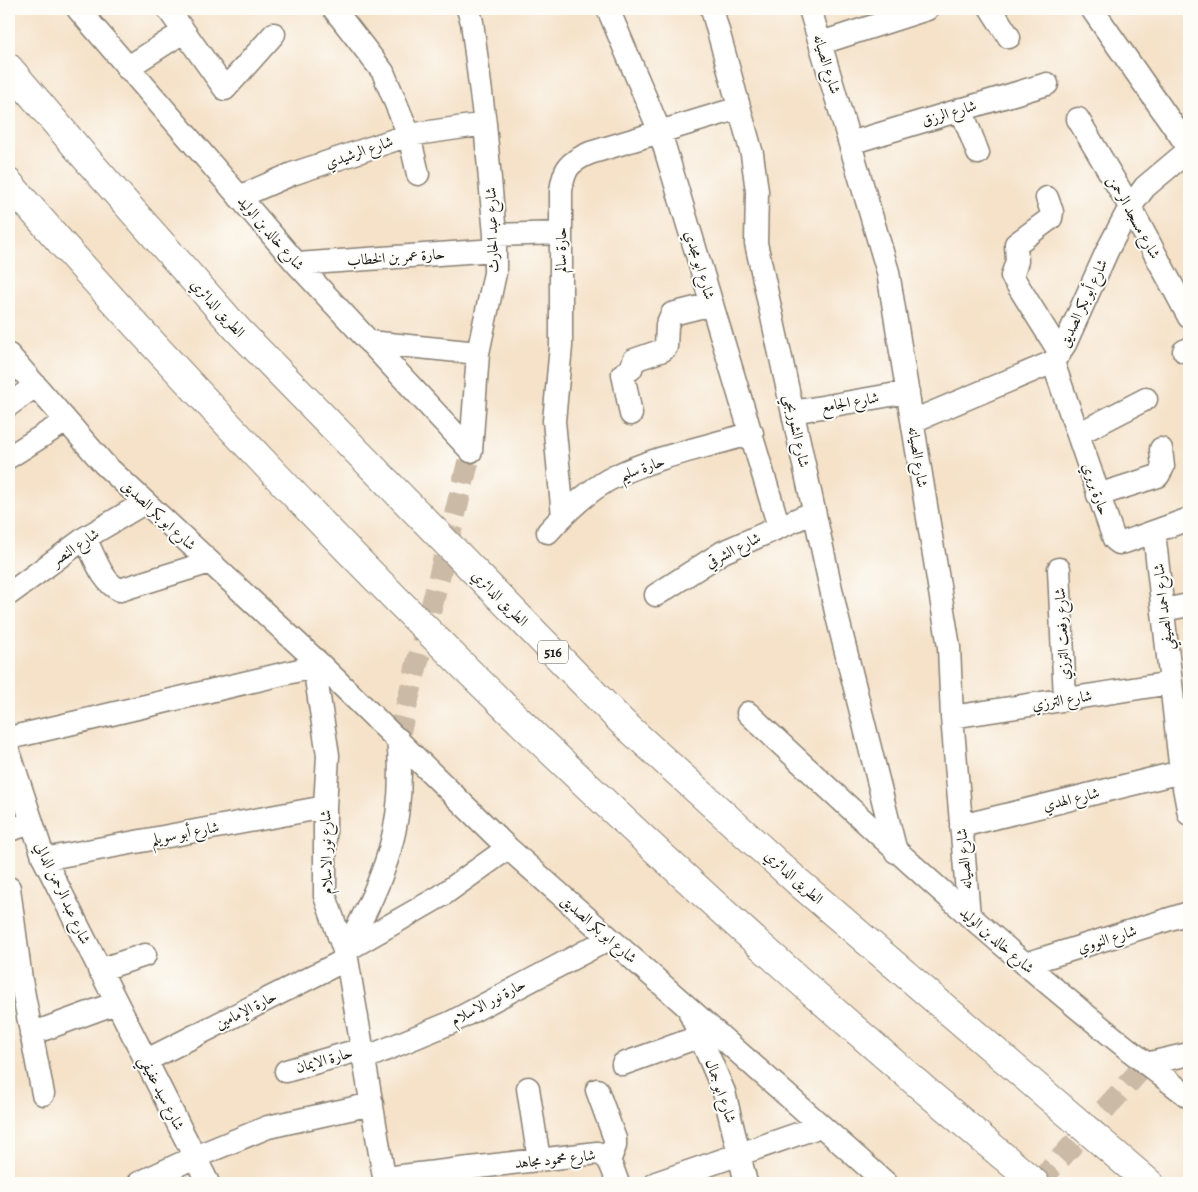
<svg xmlns="http://www.w3.org/2000/svg" width="1198" height="1192" font-family="Alegreya,Amiri,serif">
<style>
.lines{fill:none;stroke-linecap:round;stroke-linejoin:round}
.minor-tunnel{stroke:#cabaa6;stroke-width:22;stroke-dasharray:22 11;stroke-linecap:butt}
.minor-casing{stroke:#887f72;stroke-width:25}
.motorway-casing{stroke:#887f72;stroke-width:30}
.minor{stroke:#fff;stroke-width:22}
.motorway{stroke:#fff;stroke-width:28}
.labels{text-anchor:middle;stroke-width:4;stroke-linejoin:round;paint-order:stroke}
.shield{fill:#fdfcf7;stroke:#605f5e;stroke-width:1}
.shield-label{font-size:14px;font-weight:bold;fill:#1c1c1c}
.street-label{font-size:15px;fill:#1c1c1c;stroke:#fdfcf7}
</style>
<rect width="100%" height="100%" fill="#fdfcf7"/>
<filter id="ink" filterUnits="userSpaceOnUse"><feTurbulence type="fractalNoise" baseFrequency=".02" numOctaves="2"/><feDisplacementMap in="SourceGraphic" scale="10" xChannelSelector="R" yChannelSelector="G"/><feConvolveMatrix kernelMatrix="1 2 1 2 8 2 1 2 1" color-interpolation-filters="sRGB"/></filter>
<filter id="wash" filterUnits="userSpaceOnUse"><feTurbulence type="fractalNoise" baseFrequency=".0096" numOctaves="4" result="noise"/><feDisplacementMap in="SourceGraphic" scale="20" xChannelSelector="R" yChannelSelector="G"/><feGaussianBlur stdDeviation="1.12" result="paint"/><feColorMatrix in="noise" values="0 0 0 0 0 0 0 0 0 0 0 0 0 0 0 0 0 1.4 0 .05"/><feComposite in="paint" operator="in"/></filter>
<g filter="url(#wash)">
<rect width="100%" height="100%" fill="#f5e2c9"/>
</g>
<g filter="url(#ink)">
<g class="lines">
<path class="minor-tunnel" d="M398,739L471,451
M1038,1183L1146,1064"/>
<g class="minor-casing">
<path id="minor" d="M78,9L297,264L471,451
M168,9L225,89L274,34
M334,9L383,72L409,135L418,174
M468,9L472,22L485,124L495,235V273L478,353L471,451
M608,9L660,132L779,527
M712,9L752,154L757,191L756,243L836,612L896,852
M810,9L888,272L949,647L952,717L969,916
M991,9L1009,37
M1092,9L1189,148
M821,43L927,9
M127,68L183,32
M961,109L978,153
M1078,119L1130,207L1189,317
M850,143L1047,84
M239,197L292,174L409,135L485,124
M1047,198L1052,212L1051,218L1016,244L1017,261L1012,276L1060,353
M495,235L561,233
M297,264L495,250
M369,342L478,353
M1184,351L1189,349
M9,355L104,464L321,665L508,848L886,1183
M1053,362L1114,539L1119,543L1125,542L1189,519
M9,405L35,386
M793,412L908,392
M631,414L623,374L631,369L634,360L663,350L666,347L667,325L672,314L712,304
M913,421L1053,362L1065,344L1108,249L1130,207L1145,187L1189,150
M1078,434L1146,399
M9,457L66,421
M1098,495L1158,476L1163,467L1161,449
M563,516L554,421L561,346V191C564,168 569,162 590,153L739,108
M548,532C567,511 590,488 616,476C654,457 710,446 752,433
M1154,532L1181,772L1189,814
M85,538C94,555 102,583 120,590L210,562
M1059,569L1065,699
M9,594L85,538L144,503
M656,595L723,552L814,512
M1163,610L1189,605
M314,666L328,755L325,807V896L347,959L385,1183
M748,713C890,847 1034,978 1189,1097
M952,717L1171,683
M9,738L321,665
M9,752L44,859L208,1183
M961,826L1181,772
M9,830L32,823
M44,859L325,807
M9,888L21,980L43,1094
M345,951L441,896L508,848
M344,952C385,880 407,823 398,739
M1025,964L1189,913
M99,970L145,955
M690,1013L724,1092L746,1183
M31,1034L116,1003
M363,1059L450,1023L609,939
M145,1061L347,959
M623,1064L701,1036
M1146,1064L1189,1054
M286,1071L362,1049
M528,1088L539,1160
M597,1090L615,1139V1146L609,1161
M385,1178L597,1153C611,1155 613,1172 618,1183
M139,1183L195,1157L268,1127L372,1104
M656,1183L821,1126"/>
</g>
<g class="motorway-casing">
<path id="motorway" d="M9,68L84,156L238,330L621,721L798,882L1149,1183
M9,183C93,281 182,376 271,470C511,723 767,960 1035,1183"/>
</g>
<use href="#minor" class="minor"/>
<use href="#motorway" class="motorway"/>
</g>
</g>
<g class="labels">
<rect class="shield" x="538" y="640.5" width="30" height="23" rx="4"/>
<g class="shield-label">
<text x="553" y="657">516</text>
</g>
<g class="street-label">
<text transform="translate(827 64) rotate(73)" y="5">شارع الصيانه</text>
<text transform="translate(949 113) rotate(-17)" y="5">شارع الرزق</text>
<text transform="translate(359 152) rotate(-19)" y="5">شارع الرشيدي</text>
<text transform="translate(1134 217) rotate(61)" y="5">شارع مسجد الرحمن</text>
<text transform="translate(492 230) rotate(-92)" y="5">شارع عبد الحارث</text>
<text transform="translate(271 233) rotate(49)" y="5">شارع خالد بن الوليد</text>
<text transform="translate(561 250) rotate(-90)" y="5">حارة سالم</text>
<text transform="translate(396 257) rotate(-4)" y="5">حارة عمر بن الخطاب</text>
<text transform="translate(700 265) rotate(73)" y="5">شارع ابو مجدي</text>
<text transform="translate(1083 303) rotate(-65)" y="5">شارع أبو بكر الصديق</text>
<text transform="translate(218 308) rotate(48)" y="5">الطريق الدائري</text>
<text transform="translate(850 402) rotate(-10)" y="5">شارع الجامع</text>
<text transform="translate(797 431) rotate(78)" y="5">شارع الشوربجي</text>
<text transform="translate(918 457) rotate(81)" y="5">شارع الصيانه</text>
<text transform="translate(642 468) rotate(-19)" y="5">حارة سليم</text>
<text transform="translate(1096 489) rotate(71)" y="5">حارة بربري</text>
<text transform="translate(159 515) rotate(43)" y="5">شارع ابو بكر الصديق</text>
<text transform="translate(75 547) rotate(-34)" y="5">شارع النصر</text>
<text transform="translate(733 550) rotate(-27)" y="5">شارع الشرقي</text>
<text transform="translate(500 598) rotate(45)" y="5">الطريق الدائري</text>
<text transform="translate(1163 607) rotate(-96)" y="5">شارع احمد الصيفي</text>
<text transform="translate(1062 634) rotate(-93)" y="5">شارع رفعت الترزي</text>
<text transform="translate(1062 700) rotate(-9)" y="5">شارع الترزي</text>
<text transform="translate(1071 799) rotate(-14)" y="5">شارع الهدي</text>
<text transform="translate(185 833) rotate(-11)" y="5">شارع أبو سويلم</text>
<text transform="translate(326 852) rotate(-91)" y="5">شارع نور الاسلام</text>
<text transform="translate(964 859) rotate(-95)" y="5">شارع الصيانه</text>
<text transform="translate(794 877) rotate(42)" y="5">الطريق الدائري</text>
<text transform="translate(63 893) rotate(65)" y="5">شارع عبد الرحمن الدالي</text>
<text transform="translate(599 929) rotate(41)" y="5">شارع ابو بكر الصديق</text>
<text transform="translate(1107 939) rotate(-17)" y="5">شارع النووي</text>
<text transform="translate(997 940) rotate(41)" y="5">شارع خالد بن الوليد</text>
<text transform="translate(488 1002) rotate(-28)" y="5">حارة نور الاسلام</text>
<text transform="translate(246 1010) rotate(-27)" y="5">حارة الإمامين</text>
<text transform="translate(324 1060) rotate(-16)" y="5">حارة الايمان</text>
<text transform="translate(721 1091) rotate(71)" y="5">شارع ابو جمال</text>
<text transform="translate(162 1093) rotate(63)" y="5">شارع سيد عفيفي</text>
<text transform="translate(555 1159) rotate(-6)" y="5">شارع محمود مجاهد</text>
</g>
</g>
<rect width="1198" height="1192" fill="none" stroke="#fdfcf7" stroke-width="30"/>
</svg>
